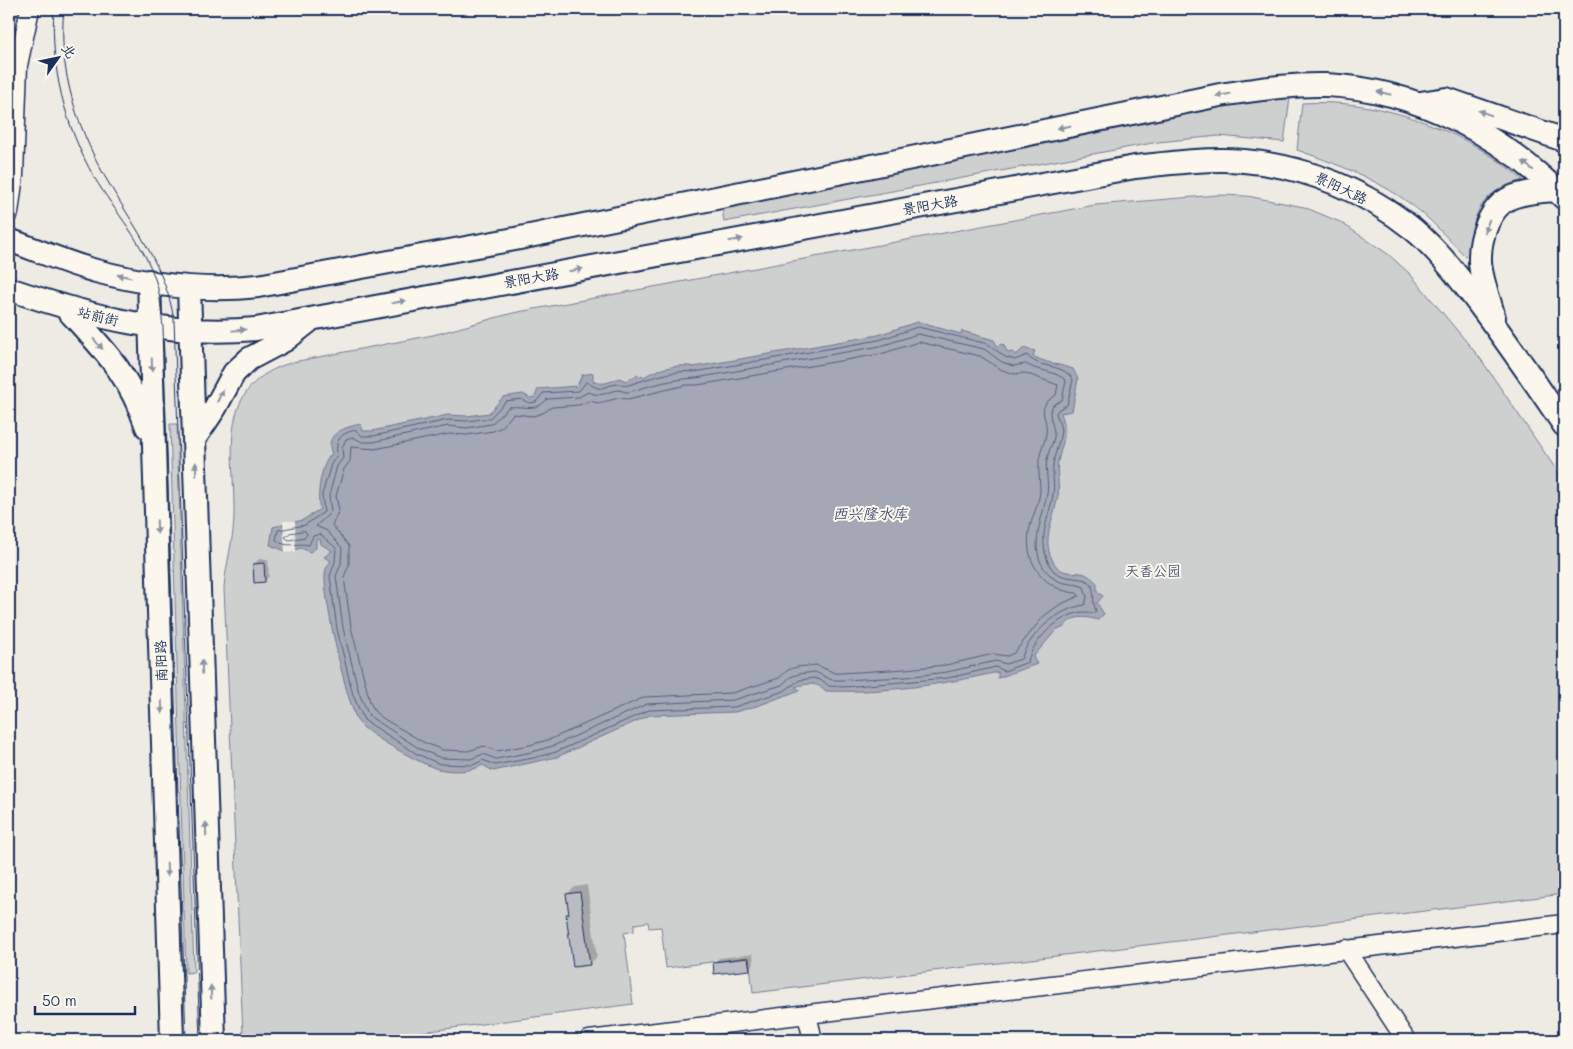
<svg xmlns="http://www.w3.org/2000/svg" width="1573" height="1049" font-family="Mali,'LXGW WenKai TC',sans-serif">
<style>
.green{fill:#cecfcf;stroke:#747f96}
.water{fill:#a3a8b4;stroke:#6d7892}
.pier{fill:#eeebe4}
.shadow{fill:#0003}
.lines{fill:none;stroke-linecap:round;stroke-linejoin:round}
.shore{stroke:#515f80;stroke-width:1}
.building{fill:#b9bcc3;stroke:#1b2f5e}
.minor-casing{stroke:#1b2f5e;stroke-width:21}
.major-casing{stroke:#1b2f5e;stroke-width:26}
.minor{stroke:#fbf7ec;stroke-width:18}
.major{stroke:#fbf7ec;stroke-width:22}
.tram{stroke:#1b2f5e;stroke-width:1}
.oneway{fill:#8b93a5}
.labels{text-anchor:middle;stroke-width:4;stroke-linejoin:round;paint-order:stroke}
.street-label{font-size:14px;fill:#1b2f5e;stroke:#fbf7ec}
.park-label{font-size:14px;fill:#48577a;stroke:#fbf7ec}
.water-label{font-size:15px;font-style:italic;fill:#445378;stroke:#fbf7ec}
</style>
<rect width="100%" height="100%" fill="#eeebe4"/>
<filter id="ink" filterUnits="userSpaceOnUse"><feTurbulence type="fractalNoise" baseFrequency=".02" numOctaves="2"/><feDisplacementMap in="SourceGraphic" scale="10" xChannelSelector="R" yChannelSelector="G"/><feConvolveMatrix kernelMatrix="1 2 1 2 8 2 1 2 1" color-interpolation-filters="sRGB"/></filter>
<g filter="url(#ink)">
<path class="green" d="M9,9H22L9,123Z
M1290,98L1284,142L1219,136L1158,142L724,222L722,208L1201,109Z
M1302,103C1381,98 1464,129 1523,180C1486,189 1468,213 1473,250L1466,257C1454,245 1443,233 1431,221C1394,186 1346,167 1297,150Z
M1218,195L1247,196L1304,207L1340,222L1388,254L1411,275L1480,358L1564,481V894L753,993L749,957L666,968L661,927L649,928L648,922L634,924V931L624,933L633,1004L362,1040H248L243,1035L224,587C226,563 234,539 234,515C235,451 214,385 293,362L433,335L513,313L1095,205Z
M170,424H177L194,972L186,973Z"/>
<path class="water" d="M917,322L961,334L962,331L994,340L997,346L1003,344L1008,353L1012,352L1016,355L1024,348L1035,351L1033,356C1042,362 1062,365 1073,369L1078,379L1072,411L1061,413C1069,435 1062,441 1058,462C1056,473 1060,485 1058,496C1054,519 1040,541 1054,563C1061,574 1070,572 1081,573C1086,573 1093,579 1097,583V591L1103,596L1097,603L1104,614L1098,620C1084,616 1072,615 1063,628L1057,629L1033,657L1037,664L998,678V672C941,685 884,693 826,691C817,682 807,683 795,687L800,690L757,706L735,712L650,715L557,757L493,771L483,765C472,772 452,772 438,769C423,765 368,735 359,723C347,706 323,596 325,575C325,569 328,565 331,561L324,557L332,551L321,544L320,539L316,540V548L310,552L301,548L288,552L270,545L273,527L303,520L320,509C316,497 321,462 332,454C323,433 346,427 361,424L363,431H372L448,415L467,416L489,413L503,397L523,394L530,398L535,397L538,389L577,386L582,375L593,373V381C602,386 610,382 619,378L626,381L638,375L644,377C655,369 681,363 694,367L878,335Z"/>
<path class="pier" d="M283,521H295L296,552L285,553Z"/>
<path class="shadow" d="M259,559H268L269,576L265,581L254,564Z
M587,885L597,957L589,964L567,915L570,912L567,894L575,887Z
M753,954L754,964L749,969L714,963L719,958Z"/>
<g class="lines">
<path class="shore" d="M918,327L988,344L1005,357L1015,360L1027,355C1038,370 1063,362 1073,380L1067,405L1059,409L1056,413C1057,419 1061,425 1061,431C1060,443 1054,453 1053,465C1052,475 1055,485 1053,495C1048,522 1038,534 1048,562C1057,586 1087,572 1092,586C1095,595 1092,602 1096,611L1093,613C1067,606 1032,639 1028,662L1004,671L996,667L948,678L843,687L829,686L823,681L814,678L800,680L784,691L734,707L649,710L556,752L533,758L495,765L483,760L473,765L440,764L417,754L364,720L353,695L337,629L330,576L335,562L336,548L320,534L313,536L309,545C297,542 286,549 276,540L278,530L305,525L324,512L322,495L331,464L337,455C335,439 341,433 356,430L362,436H373L448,420L467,421L490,418L506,401L521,399L529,403L536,402L543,393L579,391L586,382C605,393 598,387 617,384C621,383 624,387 628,385C649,379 673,369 695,372L879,340Z
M918,334L984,349L1002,362L1013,366L1026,364C1038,372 1056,370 1066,381L1062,400L1053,405L1050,412C1050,421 1055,428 1054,438C1052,445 1048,452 1047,460C1045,471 1049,483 1047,494C1042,522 1025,554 1052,577C1062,586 1074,582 1084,587L1087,597L1085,605C1059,608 1030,633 1021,659L1006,664L996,661L947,672L906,677L842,680H832L815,672L799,674L790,677L782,685L733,700L647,704L553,746L532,752L496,759L483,754L471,759L441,758L420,749L369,716L359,693L343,628L336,576L341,564L342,548L327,531L316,526L331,512L329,496L337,466L343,458L342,448L346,439L353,437L362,442H373L448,426L467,428L491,424L509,407C525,405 536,413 547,399L579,397L588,392C604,398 604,392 618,390C622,390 625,393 629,392C651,385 673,379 696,378L881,346Z
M919,342L980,356L1002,370L1015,374L1025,373L1058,385L1056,395C1033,409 1049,416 1046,434C1045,443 1040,451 1039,460C1038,471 1040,481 1040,491C1039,505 1031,518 1029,532C1024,564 1046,591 1077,593L1079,596L1059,605L1044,616L1014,653L1007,656L993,654L946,665L905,669L842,673H835L816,665L797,667L788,670L779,678L732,693L645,697L551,739L530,745L497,751L484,746L468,751L443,750L423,742L384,719L375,712L370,702L351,627L344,577L349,565V546L332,525L339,510L336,496L344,469L350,461L351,447L375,449L449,434L467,435L493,431L502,427L513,414L533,416L543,413L552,407L579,405L589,401L599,403L619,398L628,399L686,385H698L881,354Z
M305,531L307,534L305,537L289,540L285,537L290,533Z"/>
</g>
<path class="building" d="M264,563L265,582L254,583L253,564Z
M580,892L590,965L573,967L566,914H569L566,894Z
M748,958L750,970L714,974L713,962Z"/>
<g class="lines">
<g class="minor-casing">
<path id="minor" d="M9,213L14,175L18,65L30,9
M1346,949L1406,1040
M807,1015L813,1040
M589,1040L1564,924"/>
</g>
<g class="major-casing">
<path id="major" d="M1420,103L1446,99L1564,140
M9,240C37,250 66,263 96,271C149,285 204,292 258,286L515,239L1220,95C1255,90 1290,84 1326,85C1416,89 1502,135 1564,198
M149,281L172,1040
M189,288L214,1040
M9,289C92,317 168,337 256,329L1135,167C1171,163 1208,158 1244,161C1306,166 1366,191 1414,230C1440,252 1461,280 1481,307C1510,346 1537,385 1564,425
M66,308C104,350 128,372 147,427
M1494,318C1490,301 1479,274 1480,258C1480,236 1490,207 1510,198C1524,192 1541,191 1556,190
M195,438L215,408L234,373L249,359L285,340L308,322"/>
</g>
<use href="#minor" class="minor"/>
<use href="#major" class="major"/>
<path class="tram" d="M54,9C50,67 65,126 94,177C115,212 144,243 156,282C161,296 161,313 163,327L186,1040
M64,9C57,71 79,134 111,187C137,231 166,269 174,320L200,1040"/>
</g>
<defs><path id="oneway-solid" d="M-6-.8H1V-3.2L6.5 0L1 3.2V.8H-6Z" transform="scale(1.25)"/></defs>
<g class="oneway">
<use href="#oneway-solid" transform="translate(1384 93) rotate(-167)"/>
<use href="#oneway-solid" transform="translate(1223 95) rotate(171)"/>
<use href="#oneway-solid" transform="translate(1485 113) rotate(-161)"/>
<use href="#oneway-solid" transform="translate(1064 127) rotate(168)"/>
<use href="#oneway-solid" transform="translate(1528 166) rotate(-141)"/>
<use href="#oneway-solid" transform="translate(1487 226) rotate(109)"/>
<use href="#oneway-solid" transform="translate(736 240) rotate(-10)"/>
<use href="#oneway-solid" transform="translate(576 270) rotate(-10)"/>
<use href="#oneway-solid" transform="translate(124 276) rotate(-169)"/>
<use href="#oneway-solid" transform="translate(399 302) rotate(-10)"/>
<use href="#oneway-solid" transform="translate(239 330) rotate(-5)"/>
<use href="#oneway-solid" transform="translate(98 344) rotate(48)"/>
<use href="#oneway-solid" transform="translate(152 365) rotate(88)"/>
<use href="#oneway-solid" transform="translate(220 396) rotate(-65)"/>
<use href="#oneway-solid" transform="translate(196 469) rotate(-92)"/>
<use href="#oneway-solid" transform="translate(157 527) rotate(88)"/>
<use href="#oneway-solid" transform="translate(202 667) rotate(-92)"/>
<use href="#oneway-solid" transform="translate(162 707) rotate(88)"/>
<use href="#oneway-solid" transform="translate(206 829) rotate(-92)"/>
<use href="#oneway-solid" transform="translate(167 870) rotate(88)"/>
<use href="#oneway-solid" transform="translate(211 992) rotate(-92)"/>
</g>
</g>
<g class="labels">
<g class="street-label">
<text transform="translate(1341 188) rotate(25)" y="5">景阳大路</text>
<text transform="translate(930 205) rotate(-10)" y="5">景阳大路</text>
<text transform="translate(531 278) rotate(-10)" y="5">景阳大路</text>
<text transform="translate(98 316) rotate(14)" y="5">站前街</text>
<text transform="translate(161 661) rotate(-92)" y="5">南阳路</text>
</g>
<g class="park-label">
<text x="1153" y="576">天香公园</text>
</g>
<g class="water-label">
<text x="870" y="519">西兴隆水库</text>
</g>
</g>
<rect width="1573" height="1049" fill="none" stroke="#fbf7ec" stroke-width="30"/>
<rect x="15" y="15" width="1543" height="1019" fill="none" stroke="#1b2f5e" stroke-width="2" filter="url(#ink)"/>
<g transform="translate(58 58) rotate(57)" stroke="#fbf7ec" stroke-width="4" paint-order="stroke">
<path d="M0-4L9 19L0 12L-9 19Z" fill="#1b2f5e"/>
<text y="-8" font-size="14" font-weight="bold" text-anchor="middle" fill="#1b2f5e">北</text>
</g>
<path d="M35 1006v8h100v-8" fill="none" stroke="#1b2f5e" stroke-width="2.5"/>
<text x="42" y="1006" font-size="15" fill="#1b2f5e" stroke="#fbf7ec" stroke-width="4" paint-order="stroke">50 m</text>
</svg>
